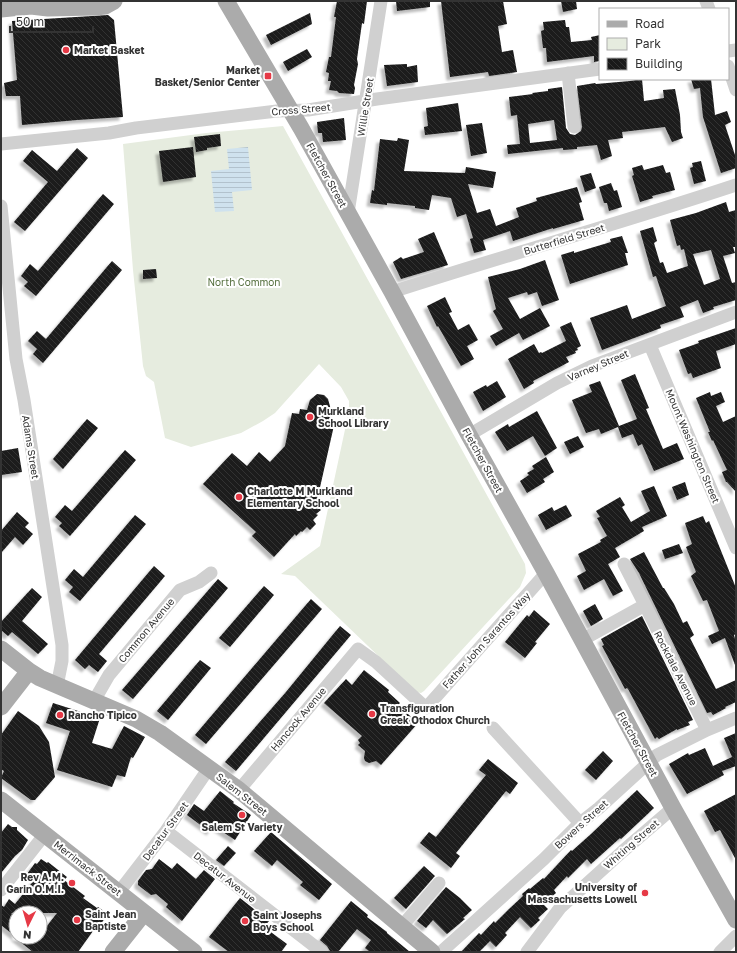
<svg xmlns="http://www.w3.org/2000/svg" width="737" height="953" font-family="'Golos Text',sans-serif">
<style>
.green{fill:#e6ecdf}
.water{fill:url(#water-rules)}
.building{fill:url(#building-back-hatch);fill-rule:evenodd;filter:url(#shadow)}
.lines{fill:none;stroke-linecap:round;stroke-linejoin:round}
.minor{stroke:#d0d0d0;stroke-width:13}
.major{stroke:#ababab;stroke-width:17}
.poi-dot{fill:#e63946;stroke:#fff;stroke-width:1.5}
.labels{text-anchor:middle;stroke-width:4;stroke-linejoin:round;paint-order:stroke}
.poi-label{font-size:10px;font-weight:bold;fill:#333;stroke:#fff;text-anchor:start}
.street-label{font-size:10px;fill:#333;stroke:#fff}
.park-label{font-size:10px;fill:#56703f;stroke:#fff}
</style>
<defs>
<pattern id="water-rules" width="6" height="5" patternUnits="userSpaceOnUse"><rect width="6" height="5" fill="#cfe2ee"/><path d="M0 2.5h6" fill="none" stroke="#b2c2cd"/></pattern>
<pattern id="building-back-hatch" width="6" height="6" patternUnits="userSpaceOnUse"><rect width="6" height="6" fill="#1a1a1a"/><path d="M-1 5l2 2M0 0l6 6M5-1l2 2" fill="none" stroke="#333"/></pattern>
<filter id="shadow"><feDropShadow dx="-3.5" dy="3.5" stdDeviation="1" flood-color="#0004"/></filter>
</defs>
<rect width="100%" height="100%" fill="#fff"/>
<path class="green" d="M283,126L525,564L526,573L520,587L424,691L421,693L416,692L295,576L281,574L320,546L349,411V401L341,387L319,364L275,413L263,421L241,433L191,447L165,438L154,382L146,376L143,366L133,270L123,144L206,133Z"/>
<path class="water" d="M248,147L252,190L232,192L234,211L215,212L211,171L229,169L227,149Z"/>
<path class="building" d="M337,1H367L364,24L362,23L357,59L358,64L354,85L355,88L354,94L339,93L337,91L329,90L331,81H328L329,73L326,72L329,57H331L336,17H334Z
M396,1H430V7L397,11Z
M441,1H503L507,24L498,26L502,52L513,50L517,72L489,76L488,72L450,77Z
M561,1H576L577,9L563,12Z
M310,13L312,24L271,45L266,35Z
M108,15L114,20L123,117L77,120L22,125L20,96H6L4,83L17,80L12,21Z
M565,20L566,27H569L571,42L592,40L591,37L600,35V61L594,62V56L547,62L546,48H543L541,31L544,30L543,22Z
M307,49L312,57L288,71L283,62Z
M407,64V67L417,65L418,82L387,86L384,65Z
M642,79L644,101L664,98L663,90L675,89L680,115L681,132L683,138L672,142L665,127L622,132L623,138L608,140L612,156L601,160L597,145L577,147V149L563,150V148L508,154L507,145L520,144L517,115L511,116L509,97L533,94L532,93L548,91V89L562,87L566,128L570,134L575,135L581,131L582,127L577,86L595,83L596,84L630,81ZM554,120L557,140L530,143L528,124Z
M691,79H711L715,115L727,111L731,122L725,125L736,158V168L721,173L703,117L700,88L694,89Z
M458,103L462,131L425,135L424,127L428,126L426,108Z
M344,118L346,140L323,142L322,133H318L317,122Z
M482,123L487,153L471,156L466,125Z
M220,134L221,146L207,148V150L196,152L194,137Z
M398,138L409,140L404,171L465,173L466,167L496,172L493,188L468,184L477,213L490,209L496,226L519,217L516,208L537,201L536,198L577,187L582,202L579,203L584,220L553,229V228L513,241L510,231L483,240L486,250L474,253L470,239L473,238L466,214L457,217L451,198L432,195L429,210L415,208V206L387,203V205L370,203L372,190L374,191L380,139L397,141Z
M193,147L196,177L163,182L159,151Z
M77,148L88,158L25,231L14,222L48,182L23,161L32,150L57,171Z
M701,161L706,181L694,184L690,168L693,167L692,163Z
M642,165L644,170L663,165L666,173L670,172L675,190L652,196L653,198L640,202L632,176L634,175L632,168Z
M591,173L596,188L585,192L580,176Z
M611,183L614,191L617,190L622,207L609,211L607,203H604L599,187Z
M103,194L114,204L36,296L24,286L28,282L21,276L30,264L38,271Z
M726,202L729,212L736,210V247H733L735,253L723,256L732,283L736,282V300L713,307L714,309L703,313L698,300L680,307L684,317L660,325L661,328L602,350L590,318L627,305L632,319L666,306L656,276L653,277L640,231L653,227L657,241L654,243L660,263L663,262L667,273L688,266L684,249L681,250L680,245L677,246L670,220L696,213ZM711,250L720,279L704,285L693,254Z
M434,232L448,265L401,279L393,262L401,257L403,259L424,252L418,239Z
M622,236L628,253H625L628,265L570,284L561,255L574,251V253L611,242L610,239Z
M545,260L559,300L542,306L537,292L528,295L527,292L508,298L520,319L540,308L550,326L523,340L519,333L496,346L490,336L503,329L493,311L496,309L488,277L520,269Z
M112,261L122,270L43,363L33,354L37,349L28,341L37,331L46,339Z
M156,269L157,278L143,279V270Z
M445,297L452,312L449,313L458,330L469,324L478,340L467,346L474,359L461,366L438,326L437,327L427,306Z
M571,322L581,346L577,348L578,350L575,351L576,353L566,357L569,362L533,381L534,383L524,389L508,359L534,344L539,353L541,352L542,353L566,341L560,327Z
M736,328V344L716,351L721,368L693,378L691,373L688,374L679,350L699,343L698,341Z
M635,374L649,408L646,409L663,449L677,443L684,459L654,471L642,444L638,446L633,434L622,438L618,427L601,434L599,429L586,433L572,400L592,392L589,385L600,381L619,426L637,419L621,380Z
M497,381L506,397L483,411L473,392L486,385L487,387Z
M710,392L711,396L721,392L725,402L716,406L723,422L736,416V492L727,482H726L722,472L727,470L713,440L712,441L708,432H710L696,398Z
M317,394L324,395L328,399L331,410L330,420L335,421L316,505L321,510L316,514L318,515L313,520L316,524L310,530L307,527L302,532L301,531L296,536L295,534L274,557L252,536L256,532L203,484L232,453L247,466L259,452L270,462L285,446L292,413L299,414L300,409L307,410L310,400Z
M537,411L557,448L545,456L533,436L507,451L495,432L508,424L509,427Z
M87,419L98,428L63,469L53,459Z
M578,436L584,447L570,454L564,442Z
M18,448L22,472L1,475V451Z
M125,450L136,460L70,536L59,526L62,523L55,517L65,505L72,511Z
M546,457L554,472L543,479L545,482L527,493L520,481L529,475L527,473L534,469L532,466Z
M685,482L689,495L677,500L672,487Z
M654,486L667,516L642,527L644,531L615,548L620,557L608,564L623,591L613,596L604,579L584,590L577,576L586,571L578,554L601,542L600,540L607,536L597,518L600,517L596,511L620,497L625,505L622,507L631,522L650,511L641,491Z
M566,505L572,516L546,530L538,515L552,507L554,511Z
M17,512L29,523L25,527L33,534L23,545L15,537L1,553V531Z
M135,515L146,524L80,601L69,592L73,587L65,580L74,569L83,577Z
M703,516L706,523L709,521L736,588V634L734,635L736,642V665H735L725,638L712,644L708,636L719,631L707,600L703,601L691,576L696,572L686,547L692,544L685,523Z
M679,544L683,553L665,559L662,550Z
M644,552L663,588H664L674,604L683,623L687,621L694,635L690,638L716,689L736,680V702L725,707L726,708L713,715L711,712L707,713L639,573L630,559Z
M154,566L165,576L99,654L107,661L98,672L89,665L85,669L75,660Z
M218,579L228,588L133,699L122,690Z
M264,586L274,595L230,647L219,638Z
M32,588L42,597L22,621L48,644L38,654L12,632L8,636L1,630V622Z
M311,599L322,609L206,744L195,735Z
M595,604L603,619L591,626L583,611Z
M534,610L550,624L535,642L537,643L525,658L505,642L527,615L529,617Z
M642,616L693,720L688,722L690,725L677,730V729L659,739L657,737L655,739L628,689L627,688L625,689L602,646L604,645L601,639Z
M340,626L351,635L236,771L225,762L286,692Z
M200,660L211,668L168,720L157,711Z
M364,670L389,690L388,692L400,703L398,705L418,723L381,765L376,761L369,763L365,761L364,758L365,751L358,745L360,743L358,740L362,736L324,703L346,679L352,685Z
M53,703L100,718L92,743L112,749L124,726L145,737L133,758L131,757L125,777L117,775L112,787L57,770L70,731L46,723Z
M18,711L39,726L49,742L55,777L35,800H31L1,778L4,771L1,769V735Z
M736,733V766L722,771L724,775L687,794L669,764L688,753L689,755L705,748L713,766L732,757L724,738Z
M603,751L613,761L596,780L585,770Z
M488,759L518,783L510,794L506,791L456,853L460,856L451,868L420,843L429,832L436,837L486,775L479,770Z
M637,790L654,808L621,839L620,838L591,864L587,859L568,878L567,876L554,890L556,893L543,904L548,909L538,918L540,920L531,928L520,917L505,933L507,935L496,947L490,941L479,952H461L479,933L481,935L494,921L495,923L509,909L523,896L522,894L529,888L530,889L543,878L544,879L571,850L572,851L591,834Z
M220,791L234,802L233,803L251,815L235,840L214,826L210,832L187,815L194,804L204,811Z
M736,794V860L720,830L715,832L704,811Z
M8,824L12,827H17V830L28,840L22,850L15,856L1,873V833Z
M271,832L332,884L319,900L300,885L303,882L277,860L272,866L254,851Z
M228,846L236,853L224,866L216,860Z
M41,859L47,863L48,862L67,877L64,880L85,896L83,898L97,908L98,907L108,914L100,925L98,924L78,952H33L14,937H40V935L57,913H11L16,917V937L1,925V905L4,907L9,899L15,904L35,879L27,874L35,863L37,864Z
M159,859L172,869L177,863L196,879L204,870L215,879L182,921L166,907L168,904L156,894L151,895L138,885V881L146,870L152,869Z
M424,866L435,876L406,909L394,898Z
M446,887L460,898L472,910L463,918L465,919L447,934L433,920L426,928L417,921Z
M240,898L269,921L264,927L287,944L281,952H229L209,937Z
M351,901L368,915L367,917L387,932V933L410,952H370L365,948L371,940L357,929L338,952L330,951L327,946L320,940Z"/>
<g class="lines">
<path class="minor" d="M706,1L709,9
M728,51L736,50
M728,66L736,90
M568,73L574,127
M1,144L109,133L136,128L277,111L308,110L377,99L600,69
M1,206L16,359L24,400L62,645V661L57,686
M348,213L381,1
M392,292C506,255 622,223 736,185
M650,345L736,548
M469,435L557,383L592,366L736,312
M624,564L645,605
M582,640L645,605L707,730
M94,701L109,675L180,590L199,582L211,573
M493,728L580,823
M239,790L358,649L376,662L426,708L546,573
M166,831L322,952
M1,890L45,834
M119,892L166,831L209,768
M402,926L439,883
M441,952L544,859L580,823L599,808L657,755L707,730L736,718
M527,952L560,908L623,851L673,808
M720,952L736,936"/>
<path class="major" d="M226,1L301,128L392,292L469,435L546,573L673,808L736,920
M31,6L48,8L95,7L105,6L114,1
M1,9L31,6L41,3
M1,649L29,671L40,678L136,719L160,733L239,790L432,952
M1,707L29,671
M1,800L194,952
M113,952L144,913"/>
</g>
<g class="poi-dot">
<circle cx="66" cy="50" r="4"/>
<rect x="264" y="72" width="8" height="8" rx="2"/>
<circle cx="310" cy="417" r="4"/>
<circle cx="239" cy="497" r="4"/>
<circle cx="372" cy="714" r="4"/>
<circle cx="60" cy="715" r="4"/>
<circle cx="242" cy="815" r="4"/>
<circle cx="72" cy="883" r="4"/>
<circle cx="645" cy="893" r="4"/>
<circle cx="77" cy="920" r="4"/>
<circle cx="245" cy="921" r="4"/>
</g>
<g class="labels">
<g class="poi-label">
<text x="74" y="54">Market Basket</text>
<text x="260" y="74" text-anchor="end">Market<tspan x="260" dy="12">Basket/Senior Center</tspan></text>
<text x="318" y="415">Murkland<tspan x="318" dy="12">School Library</tspan></text>
<text x="247" y="495">Charlotte M Murkland<tspan x="247" dy="12">Elementary School</tspan></text>
<text x="380" y="712">Transfiguration<tspan x="380" dy="12">Greek Othodox Church</tspan></text>
<text x="68" y="719">Rancho Tipico</text>
<text x="242" y="831" text-anchor="middle">Salem St Variety</text>
<text x="64" y="881" text-anchor="end">Rev A.M.<tspan x="64" dy="12">Garin O.M.I.</tspan></text>
<text x="637" y="891" text-anchor="end">University of<tspan x="637" dy="12">Massachusetts Lowell</tspan></text>
<text x="85" y="918">Saint Jean<tspan x="85" dy="12">Baptiste</tspan></text>
<text x="253" y="919">Saint Josephs<tspan x="253" dy="12">Boys School</tspan></text>
</g>
<g class="street-label">
<text transform="translate(365 107) rotate(-81)" y="4">Willie Street</text>
<text transform="translate(301 109) rotate(-5)" y="4">Cross Street</text>
<text transform="translate(327 175) rotate(61)" y="4">Fletcher Street</text>
<text transform="translate(564 239) rotate(-17)" y="4">Butterfield Street</text>
<text transform="translate(598 365) rotate(-23)" y="4">Varney Street</text>
<text transform="translate(693 446) rotate(67)" y="4">Mount Washington Street</text>
<text transform="translate(31 447) rotate(81)" y="4">Adams Street</text>
<text transform="translate(483 460) rotate(61)" y="4">Fletcher Street</text>
<text transform="translate(146 630) rotate(-50)" y="4">Common Avenue</text>
<text transform="translate(486 640) rotate(-48)" y="4">Father John Sarantos Way</text>
<text transform="translate(676 668) rotate(63)" y="4">Rockdale Avenue</text>
<text transform="translate(298 719) rotate(-50)" y="4">Hancock Avenue</text>
<text transform="translate(638 744) rotate(61)" y="4">Fletcher Street</text>
<text transform="translate(242 794) rotate(38)" y="4">Salem Street</text>
<text transform="translate(581 824) rotate(-42)" y="4">Bowers Street</text>
<text transform="translate(165 831) rotate(-54)" y="4">Decatur Street</text>
<text transform="translate(631 844) rotate(-41)" y="4">Whiting Street</text>
<text transform="translate(88 868) rotate(38)" y="4">Merrimack Street</text>
<text transform="translate(225 877) rotate(38)" y="4">Decatur Avenue</text>
</g>
<g class="park-label">
<text x="244" y="286">North Common</text>
</g>
</g>
<rect width="737" height="953" fill="none" stroke="#333333" stroke-width="4"/>
<rect x="599" y="8" width="130" height="72" fill="#ffffff" stroke="#adadad"/>
<rect x="607" y="21" width="20" height="6" fill="#ababab" stroke="#adadad"/>
<text x="635" y="28" font-size="12" fill="#333333">Road</text>
<rect x="607" y="38" width="20" height="12" fill="#e6ecdf" stroke="#adadad"/>
<text x="635" y="48" font-size="12" fill="#333333">Park</text>
<rect x="607" y="58" width="20" height="12" fill="url(#building-back-hatch)" stroke="#adadad"/>
<text x="635" y="68" font-size="12" fill="#333333">Building</text>
<g transform="translate(28 925) rotate(185)"><circle r="19" fill="#ffffff" stroke="#adadad"/>
<path d="M0-3L7 15L0 10L-7 15Z" fill="#e63946"/>
<text y="-6" font-size="11" font-weight="bold" text-anchor="middle" fill="#333333">N</text>
</g>
<path d="M10 26v6h83v-6" fill="none" stroke="#333333" stroke-width="2"/>
<text x="16" y="26" font-size="12" fill="#333333" stroke="#ffffff" stroke-width="3" paint-order="stroke">50 m</text>
</svg>
